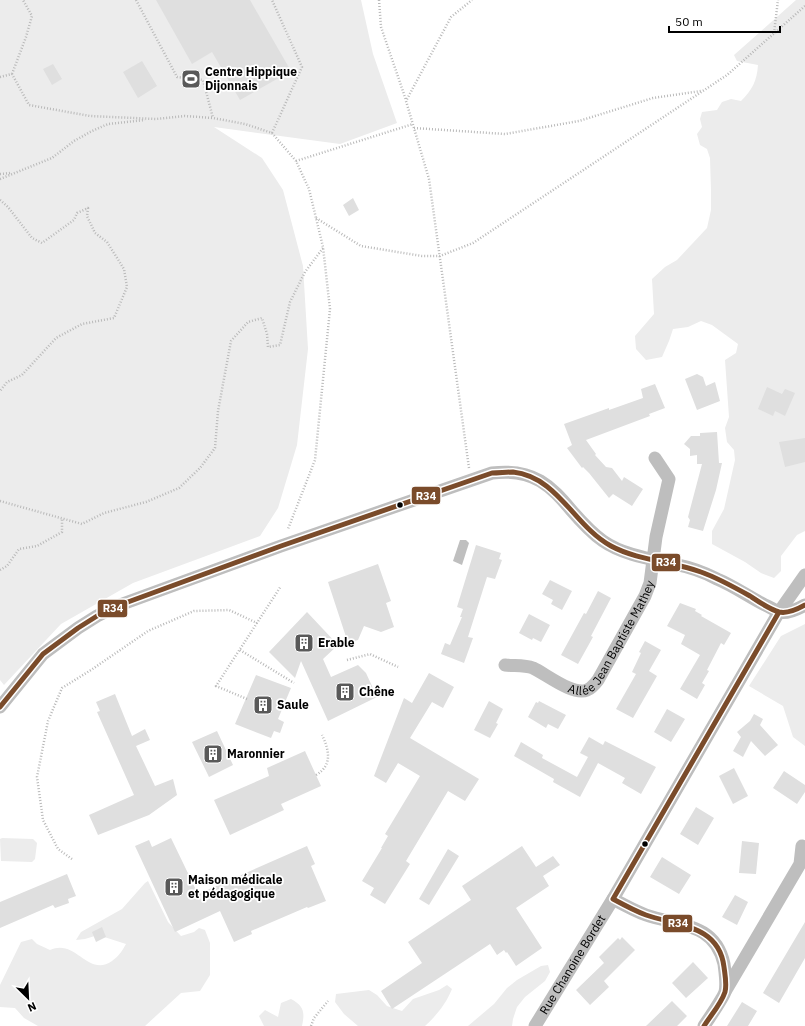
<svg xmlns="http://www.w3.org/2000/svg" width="805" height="1026" font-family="'IBM Plex Sans',sans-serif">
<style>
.green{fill:#ececec}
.water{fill:#bfbfbf}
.building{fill:#dfdfdf}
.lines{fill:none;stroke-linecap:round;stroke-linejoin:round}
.path{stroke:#b9b9b9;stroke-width:2.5;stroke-dasharray:1 2;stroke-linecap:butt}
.minor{stroke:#bebebe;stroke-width:13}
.bus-1-casing{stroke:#fff;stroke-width:8}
.bus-1{stroke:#7a4b2a;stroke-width:5}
.bus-dot{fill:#000;stroke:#fff;stroke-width:1.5}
.labels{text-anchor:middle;stroke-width:3.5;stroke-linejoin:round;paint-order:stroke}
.poi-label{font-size:12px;font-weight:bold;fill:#000;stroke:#fff;text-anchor:start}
.street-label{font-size:12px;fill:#000;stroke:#fff}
.line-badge{stroke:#fff;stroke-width:1.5}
.badge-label{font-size:11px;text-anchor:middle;font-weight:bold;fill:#fff}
</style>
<rect width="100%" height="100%" fill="#fff"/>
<path class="green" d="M0,0H361L373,54L397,123L340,144L214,127L262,158L283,190L303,266L308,349L297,445L278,508L260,536L133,583L61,624L4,685L0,680Z
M796,0H805V531L797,535L781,556V571L774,578L761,573L745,562L712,544V531L724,509L735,460L734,450L727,442L725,428L729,417L725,360L736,353L738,344L712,325L701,321L688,327L673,329L669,341L662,357L646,360L636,349L635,336L654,314L652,279L665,267L677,260L707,228L711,210V190L710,158L707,149L700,145L697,134L702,127L700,119L702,112L717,110L722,102L731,99L741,101C752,90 757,81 758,65L737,61L734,55Z
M805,624V746L793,737L783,706L749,686L781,636Z
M2,838L33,839L37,843L35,859L32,862L1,861L0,839Z
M148,881L168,922L181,936L194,932L199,928L205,930L210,943V975L200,991L181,993L145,1026H38L24,1018L15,1008L0,1007V985L21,942L32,939L37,944L50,950C76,938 88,978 112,961C119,956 122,951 126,944L98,935L85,939L76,940L81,932L122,909L145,883Z
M548,965L550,972L545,981L525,997L517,1007L513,1019L512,1026H468L494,1004L507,988L517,980L541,966Z
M447,985L452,989C446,1004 436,1016 425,1026H358L344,1014L335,1002L336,994L369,990L377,995L387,1006L402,1011L413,999L439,990Z
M291,999C304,1006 305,1012 302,1026H264L259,1016L265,1010L278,1017L281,1003Z"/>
<path class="water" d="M460,540H466L469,543L462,565L453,561Z"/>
<path class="building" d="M156,0H250L291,71L240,100L212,52L192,64Z
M142,61L157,86L138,98L123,72Z
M53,64L62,79L52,85L43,69Z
M353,198L359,210L349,216L343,205Z
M697,374L703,377L706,386L715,382L720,401L697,410L685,379Z
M655,384L665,408L649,414L650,416L586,440L596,454L595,455L606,467L612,468L622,481L624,477L643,489L632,506L613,494L609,498L589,473L583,467L582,468L567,448L572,445L564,424L609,408V410L643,398L641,389Z
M767,387L782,394L785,389L795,393L785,416L775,411L773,416L758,409Z
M717,432L719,463H722L716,490L703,531L688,527L690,520L688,517L702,464H697V455L690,456V449L684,444L691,436H700V433Z
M805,438V462L785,467L779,442Z
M476,545L501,553L499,559L502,560L495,579L487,577L468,637L473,638L464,663L441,654L445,643L450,645L462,617H460L463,609L457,607Z
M378,564L391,601L386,603L394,627L381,632L364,626L358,640L348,643L328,582Z
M550,580L572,591L562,610L551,604L553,600L542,594Z
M598,591L611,598L591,636L593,637L578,664L561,655L584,613L586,614Z
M680,603L696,609L695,611L702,615L701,616L731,633L724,645L721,643L707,670L709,671L702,683L705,685L697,699L680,689L700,655L681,644L685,635L667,626Z
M307,612L338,645L323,659L331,677L358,665L366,673L377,697L328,721L301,661L295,678L269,652Z
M529,614L550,625L541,642L533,638L532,640L519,633Z
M645,641L661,650L649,671L657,676L633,718L616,709L636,674L632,672L641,653L639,652Z
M429,673L454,687L443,708L432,702L410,738L479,779L465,801L448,791L406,861L410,864L385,904L370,895L374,888L362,881L382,848H381L388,836L385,834L420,776L398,763L386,783L374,776L404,698L412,703Z
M256,675L291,688L278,719L284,722L280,733L274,731L271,738L235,724Z
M115,694L132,736L145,729L150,740L136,746L155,786L173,779L177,795L149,815L98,835L89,815L134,795L97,712L100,711L96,702Z
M489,701L503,709L496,723L498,724L490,738L474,730Z
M539,701L566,715L558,729L548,724L546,728L528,717L536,702L538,703Z
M667,709L685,719L671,742L654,732Z
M754,714L763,719L760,725L778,745L765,756L751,741L743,757L733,751L741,737L737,732L750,721Z
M217,731L233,765L209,777L192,742Z
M589,737L603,745L605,741L656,767L641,794L622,783L625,778L598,763L580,797L553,782L554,779L514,756L521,742L543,755L542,758L577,777L588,757L580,753Z
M305,751L321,786L281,804L284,810L230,835L214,800L269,776L267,768Z
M734,768L748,796L733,804L719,776Z
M784,771L805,785V792L797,804L773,788Z
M696,807L714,818L698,845L680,834Z
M171,838L198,894L307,846L315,864L311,866L326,901L308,908L307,907L251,931L252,934L234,942L220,911L175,932L135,846L149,840L152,847Z
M742,841L759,843L756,874L739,873Z
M522,846L536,867L553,856L560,865L543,876L549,886L516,908L542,948L516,966L507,952L506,953L504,950L497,955L490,944L392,1009L381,991L422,963L408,942L471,900L462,886Z
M448,849L459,856L429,905L419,899Z
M662,857L691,875L679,894L650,877Z
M67,874L76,896L68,899L69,903L55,908L53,905L0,928V902Z
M735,895L748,902L737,925L722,917Z
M805,922V958L779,1003L763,993Z
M102,927L106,937L96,942L92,932Z
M622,937L635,950L604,981L609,987L590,1005L576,990L604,963L599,957L618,938L620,940Z
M693,962L708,978L686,998L672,983Z
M672,1001L687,1016L677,1026H646Z
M742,1002L757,1011L748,1026H727Z"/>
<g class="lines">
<path class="path" d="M136,0L177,77L203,80L213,118
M379,0L381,27L406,100
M774,33L778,0
M12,74L26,37L32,16L23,0
M0,77L12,74L29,105L90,116L156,119L185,116L213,118L245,124L272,133L296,161L309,189L323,247L330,309L315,460L288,529
M414,128L505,134L579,121L653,98L701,91
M272,133L302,67L272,0
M296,161L413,124
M0,174L11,173
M0,179L52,158L74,141L92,131L108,124L145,120
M0,200L8,207L32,238L42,243L74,220L77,213L88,208L87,216L95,233L107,242L124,269L127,287L114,318L82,324L56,338L22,375L7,382L0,391
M316,218L361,246L422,256H440L473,243L727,75L805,6
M469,468L429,179L406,101L451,17L472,0
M0,501L82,524L104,513L146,502L179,488L200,468L215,448L218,411L231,341L248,322L262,318L267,334L268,347L280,345L290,302L305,272L323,248
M0,570L7,566L19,549L37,546L62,532V518
M240,650L294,683
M347,660L370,654L398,667
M247,699L216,686L281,586
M316,775C333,765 329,750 322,735
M72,859L58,849L43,820L37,777L48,721L62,688L91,670L148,631L194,611L229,610L257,623
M311,1026L314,1018L328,1001"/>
<g class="minor">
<path id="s1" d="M505,665C514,666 525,665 533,668C546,674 573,696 587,690C592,688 595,684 598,680L645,596L650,583L656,537L669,479L655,458"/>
<path d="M0,707L43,654L78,628L97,616L117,606L281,546L492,473C555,465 562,512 603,541C623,555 651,559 674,564C689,567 704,572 717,579C734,586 749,597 765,605C770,607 774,610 779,612C787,614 798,609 805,605"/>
<path d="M613,899C624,905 635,911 646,915C678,926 715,922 724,964C725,972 727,984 725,992C722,1000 709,1018 704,1026"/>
<path d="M726,990L800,864L802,846"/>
<path id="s2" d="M535,1026L613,899L779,612L805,575"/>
</g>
<g class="bus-1-casing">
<path id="bus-1" d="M0,707L43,654L78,628L97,616L117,606L281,546L492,473C499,473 506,472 513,472C558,477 574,526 611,546C639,561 672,561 701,572C718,578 734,587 750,596C759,602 769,609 779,612C788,614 798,609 805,605
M704,1026C711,1015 721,1004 725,992C727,984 725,975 724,967C719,925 678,926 646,915C635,911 624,905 613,899L779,612"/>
</g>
<use href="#bus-1" class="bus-1"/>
</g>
<defs>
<g id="stadium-square" transform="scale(1)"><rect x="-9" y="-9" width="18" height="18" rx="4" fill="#595959" stroke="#fff"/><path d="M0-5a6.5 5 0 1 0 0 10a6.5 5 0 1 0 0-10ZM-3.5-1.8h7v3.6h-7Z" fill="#fff"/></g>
<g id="building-square" transform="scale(1)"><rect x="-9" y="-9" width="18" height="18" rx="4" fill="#595959" stroke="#fff"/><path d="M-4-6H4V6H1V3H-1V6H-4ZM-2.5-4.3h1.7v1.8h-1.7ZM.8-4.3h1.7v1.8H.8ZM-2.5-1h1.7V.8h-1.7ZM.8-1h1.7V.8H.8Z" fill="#fff"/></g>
</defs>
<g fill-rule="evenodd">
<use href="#stadium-square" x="191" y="79"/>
<use href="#building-square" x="304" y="643"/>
<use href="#building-square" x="345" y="692"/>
<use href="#building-square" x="263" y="705"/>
<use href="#building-square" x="213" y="754"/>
<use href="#building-square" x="174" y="887"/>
</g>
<g class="bus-dot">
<circle cx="400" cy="505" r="3.5"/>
<circle cx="645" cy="844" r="3.5"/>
</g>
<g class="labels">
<g class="poi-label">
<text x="205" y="76">Centre Hippique<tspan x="205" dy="14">Dijonnais</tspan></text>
<text x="318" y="647">Erable</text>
<text x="359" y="696">Chêne</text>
<text x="277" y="709">Saule</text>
<text x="227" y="758">Maronnier</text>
<text x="188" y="884">Maison médicale<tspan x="188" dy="14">et pédagogique</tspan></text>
</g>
<g class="street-label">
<text dy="4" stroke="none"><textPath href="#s1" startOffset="142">Allée Jean Baptiste Mathey</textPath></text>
<text dy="4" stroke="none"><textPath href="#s2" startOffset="72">Rue Chanoine Bordet</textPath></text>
</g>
</g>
<g class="line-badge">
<rect x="411" y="486" width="30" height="19" rx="4" fill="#7a4b2a"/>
<rect x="651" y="553" width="30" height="19" rx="4" fill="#7a4b2a"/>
<rect x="97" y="599" width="31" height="19" rx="4" fill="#7a4b2a"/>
<rect x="662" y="914" width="31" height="19" rx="4" fill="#7a4b2a"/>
</g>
<g class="badge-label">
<text x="426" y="500">R34</text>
<text x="666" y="566">R34</text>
<text x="113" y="612">R34</text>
<text x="678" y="927">R34</text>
</g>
<g transform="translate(28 998) rotate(156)" stroke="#ffffff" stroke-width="3" paint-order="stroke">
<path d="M0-3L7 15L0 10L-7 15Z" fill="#000000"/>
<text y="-6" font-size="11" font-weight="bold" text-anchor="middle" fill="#000000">N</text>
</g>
<path d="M669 26v6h111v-6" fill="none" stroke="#000000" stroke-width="2"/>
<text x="675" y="26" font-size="12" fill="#000000" stroke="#ffffff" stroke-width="3" paint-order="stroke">50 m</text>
</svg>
